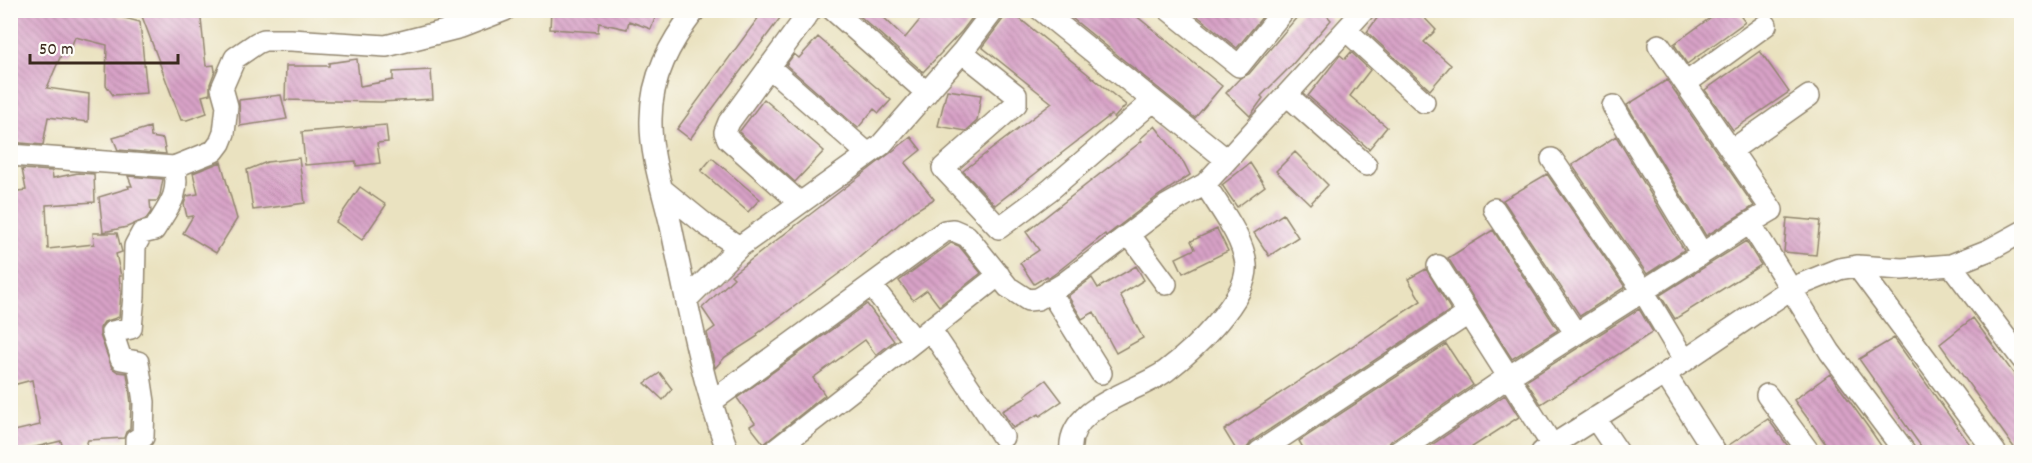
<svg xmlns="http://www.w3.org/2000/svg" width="2032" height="463" font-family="Dekko,sans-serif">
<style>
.building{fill:url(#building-back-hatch)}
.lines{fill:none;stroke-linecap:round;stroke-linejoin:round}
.street-casing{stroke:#92866f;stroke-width:24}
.street{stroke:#fff;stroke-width:21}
</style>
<defs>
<pattern id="building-back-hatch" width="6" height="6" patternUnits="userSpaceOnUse" patternTransform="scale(1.5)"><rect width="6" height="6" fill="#d8a2c7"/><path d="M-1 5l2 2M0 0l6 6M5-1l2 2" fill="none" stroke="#b084a1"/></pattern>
</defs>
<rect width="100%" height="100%" fill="#fdfcf7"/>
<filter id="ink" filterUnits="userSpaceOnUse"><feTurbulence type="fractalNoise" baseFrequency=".0167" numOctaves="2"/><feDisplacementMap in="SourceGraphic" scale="12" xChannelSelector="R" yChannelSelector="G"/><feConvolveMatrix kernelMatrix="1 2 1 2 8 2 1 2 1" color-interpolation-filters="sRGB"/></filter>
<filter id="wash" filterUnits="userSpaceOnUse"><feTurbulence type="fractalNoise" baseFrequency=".008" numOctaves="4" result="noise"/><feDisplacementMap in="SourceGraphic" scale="24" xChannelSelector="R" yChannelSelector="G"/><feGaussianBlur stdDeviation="1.35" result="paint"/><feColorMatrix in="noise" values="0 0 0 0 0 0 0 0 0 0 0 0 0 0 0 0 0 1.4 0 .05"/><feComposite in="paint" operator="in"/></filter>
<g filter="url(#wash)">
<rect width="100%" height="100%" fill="#eae2c0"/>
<g id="blocks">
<path class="building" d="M10,10H94L140,22L147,93L113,95L106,85L107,45L75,37L68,55L62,53L47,88L89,94L88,122L48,117L43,145L10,142Z
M151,10H200L206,66L214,65L215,71L210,84V94L202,96L207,113L187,120H181L140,11L151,12Z
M551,10H658L651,29L629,21L627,29L599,23L598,32L550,29Z
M764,10H786L690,139L677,129Z
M853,10H876L905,38L928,10H978L962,31L923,72Z
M1007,10H1009L1126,105L1114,118L1111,115L995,205L963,171L1052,103L982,47L1004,18Z
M1062,10H1129L1222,86L1195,118Z
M1190,10H1256L1263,16L1237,48Z
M1303,10H1322L1331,20L1291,66L1261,96L1263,98L1250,116L1226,93L1240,78L1249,74Z
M1383,10H1417L1436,30L1424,42L1451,65L1430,90L1367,32Z
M1721,10H1736L1745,22L1687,64L1674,44Z
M818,37L891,100L879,113L874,109L858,128L786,65L794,54L799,58Z
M1760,51L1789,92L1733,130L1705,90Z
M1351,52L1370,70L1350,96L1387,127L1369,149L1308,96L1340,55L1345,59Z
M357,59L360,86L393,80V72L431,70L433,99L381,102L285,100L286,66H329V63Z
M1667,80L1754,206L1706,236L1627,105Z
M947,90L981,95L977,121L966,131L938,126Z
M281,95L287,119L240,126L239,100Z
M764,99L824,151L795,182L739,132Z
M386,125L388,142L377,143L380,163L356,166V161L305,165L302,132Z
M1155,126L1184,163L1190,175L1158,196L1106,236L1105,234L1056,273L1049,278L1047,276L1034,284L1020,263L1039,250L1026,232L1142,141L1140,139Z
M150,127L151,137L163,139L166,154L118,150L113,138Z
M1616,136L1684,250L1647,274L1572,165Z
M911,137L921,150L905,163L934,199L913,212L848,267L757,334L758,336L725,357L715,368L707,333L715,327L702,308L734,278L731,275Z
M1295,152L1328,185L1310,204L1276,171Z
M299,158L305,203L253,210L247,170L267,162Z
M712,158L760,199L748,212L701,171Z
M221,162L237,219L216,253L183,233L193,216L187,217L184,204L187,196L198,194L193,173Z
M1250,163L1265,186L1237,207L1222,185Z
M22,169L52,171L53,178L78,173L94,174L95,202L46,205L48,249L94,244L93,233H117L122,252L116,254L121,276H119L121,292L119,317L104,322L100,328V335L112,368L118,372L127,373L131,403L130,429L126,432L124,438L88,440L83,453H64L61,441L10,453V432L40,425L32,380L13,385L10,373V192L26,190Z
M1547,174L1625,287L1580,316L1503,200Z
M128,176L163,179L160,195L157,201H150L151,212L146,219L127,227L103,232L99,197L129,188L128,186H132Z
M360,187L386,205L362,240L336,222Z
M1283,214L1298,237L1269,256L1254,233Z
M1787,218L1820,221L1816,255L1784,252Z
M1217,229L1228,251L1183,273L1176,258L1195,249L1191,241Z
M1493,230L1558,330L1512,359L1448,258Z
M1746,241L1761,265L1675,319L1660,295Z
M951,243L959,246L981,273L939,306L927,290L913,300L899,281Z
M1136,266L1144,280L1120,295L1143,338L1116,353L1094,312L1082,319L1068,296L1092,278L1098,288Z
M1426,269L1451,310L1252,441L1247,448L1238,453L1224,430L1421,301L1408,279Z
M867,304L894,341L876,355L865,340L813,378L825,395L764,444L750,426L755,423L737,398Z
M1639,309L1653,332L1541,404L1526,381Z
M1973,318L2022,385V453H2018L1940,344Z
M1894,338L1926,383L1976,453H1926L1907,427L1859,359Z
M1446,344L1473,385L1391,441L1387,446L1385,453H1306L1299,441Z
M660,373L672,389L663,400L645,383Z
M1830,374L1873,434L1886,453H1832L1811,423L1794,400Z
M1046,380L1062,401L1040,416L1039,414L1013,428L1002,411L1027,397L1025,395Z
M1505,395L1519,417L1463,453H1420Z
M1768,419L1793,453H1728L1726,447Z"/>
</g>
</g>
<g filter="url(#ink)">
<use href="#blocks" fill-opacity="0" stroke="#92866f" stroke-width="1.5"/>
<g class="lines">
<g class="street-casing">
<path id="street" d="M695,10C670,43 651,77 651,119C650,155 663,191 671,226C687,303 701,379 728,452
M833,10L927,93
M1041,10L1227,160
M1169,10L1239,66L1284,10
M1346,30L1424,102
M1659,45L1772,210L1750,223L1830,352L1905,452
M962,52L1016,95V104L943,168L999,228L1050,190L1153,101
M769,67L868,154
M1686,83L1766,25
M1287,95L1366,165
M1613,106L1702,254
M1732,150L1809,96
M10,155L174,167L214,151L220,143L224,133L227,106L222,88L235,58L257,43L264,40H291L386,46L461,27L505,10
M1552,159L1643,291L1685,361
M663,190L706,225L739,247L881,145L962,52L994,10
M800,203L728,139L725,132L729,122L811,10
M1494,209L1576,334
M1129,234L1166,284
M1951,265L2022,359
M1438,266L1552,445
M1857,266L1995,452
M871,285L915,341L999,275
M1050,291L1101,373
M687,299L739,247
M930,329L1003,437
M1665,374L1715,452
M1767,395L1809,452
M711,402L945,231L953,230L967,236L1008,287L1028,300L1038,299L1063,284L1166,206L1205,184L1364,10
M1595,418L1618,452
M136,452V440L143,437L144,402L138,362L121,359L112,332L131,328L134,296L135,246L142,233L154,230C168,207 181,195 174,167
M773,452L915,341
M1071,452C1066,406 1136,393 1166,371C1191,352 1249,299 1246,265C1244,238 1218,206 1205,184
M1259,452L1468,314
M1398,452L1508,377L1750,223
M1542,452L1665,374L1792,288L1839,269L1857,266L1902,269L1951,265L1989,250L2022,232"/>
</g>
<use href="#street" class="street"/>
</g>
</g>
<rect width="2032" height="463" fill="none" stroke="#fdfcf7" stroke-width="36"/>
<path d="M30 54v9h148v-9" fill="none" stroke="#3b2a1e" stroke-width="3"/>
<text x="39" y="54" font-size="18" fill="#3b2a1e" stroke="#fdfcf7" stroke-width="4.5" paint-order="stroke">50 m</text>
</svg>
